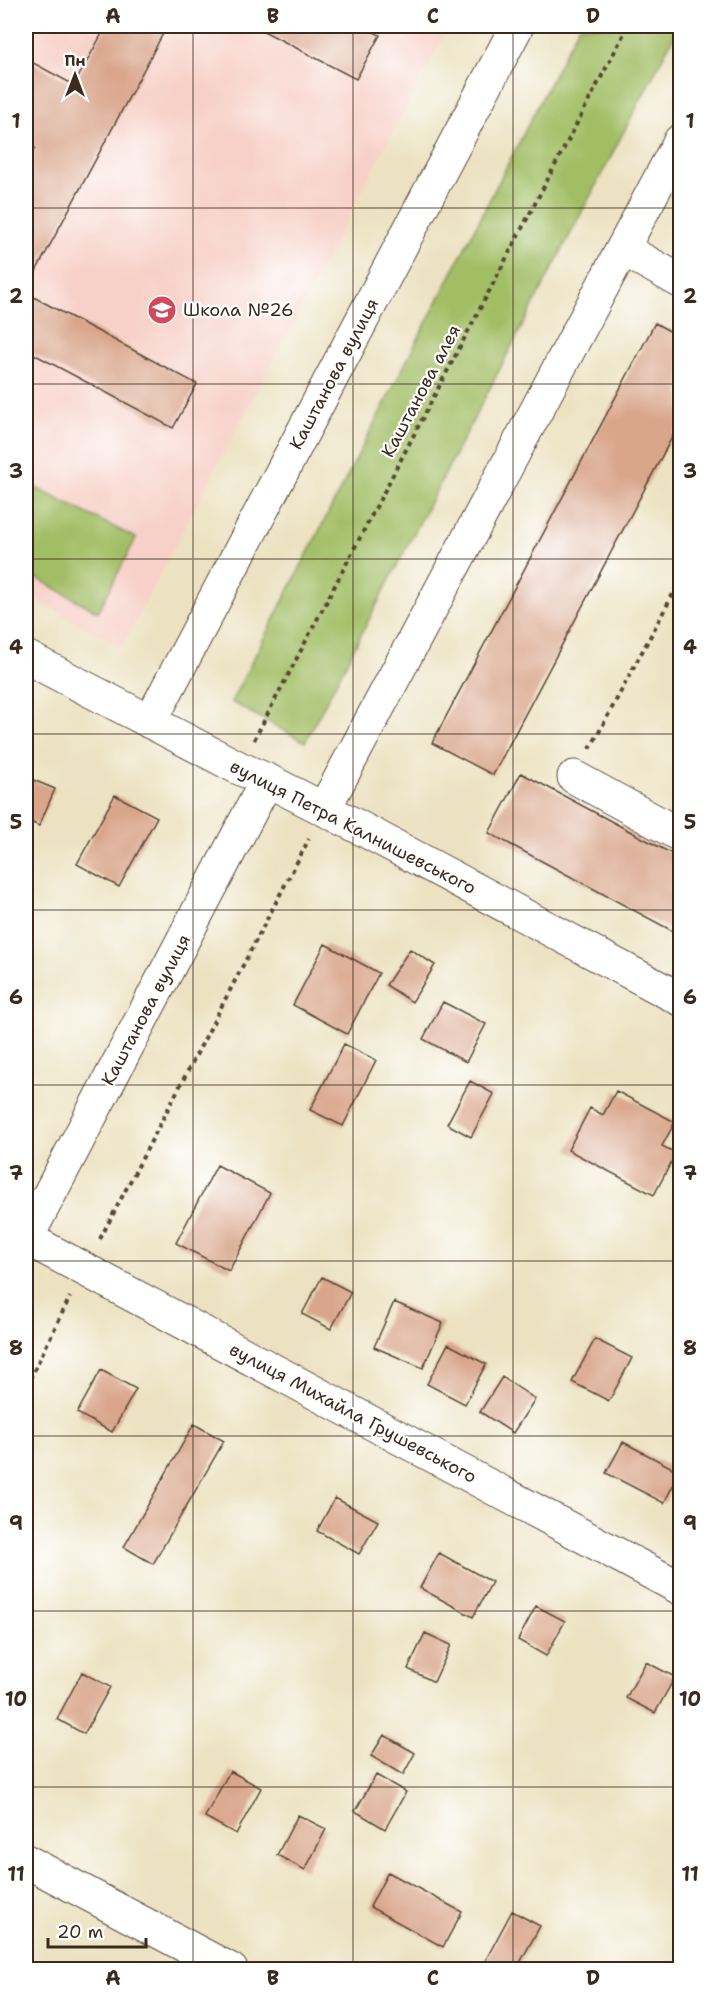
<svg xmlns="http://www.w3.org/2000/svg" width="706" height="1995" font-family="'Shantell Sans',sans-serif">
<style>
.built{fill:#f7d1c8}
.green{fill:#a2be65;stroke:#6e7442;stroke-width:1.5}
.building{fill:#d9a68b}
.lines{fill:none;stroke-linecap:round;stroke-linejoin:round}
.minor-casing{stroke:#564636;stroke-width:35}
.path{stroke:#564636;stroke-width:4;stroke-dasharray:4.5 4.5;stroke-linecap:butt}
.minor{stroke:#fff;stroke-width:33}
.grid{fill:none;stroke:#3b2a1e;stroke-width:1.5;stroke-opacity:0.55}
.labels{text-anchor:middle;stroke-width:4.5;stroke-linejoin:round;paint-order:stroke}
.poi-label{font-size:18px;fill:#3b2a1e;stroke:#fff;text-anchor:start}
.street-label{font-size:18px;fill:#3b2a1e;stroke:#fff}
.neatline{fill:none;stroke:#3b2a1e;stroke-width:2}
.grid-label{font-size:20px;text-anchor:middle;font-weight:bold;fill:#3b2a1e}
</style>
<rect width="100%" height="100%" fill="#fff"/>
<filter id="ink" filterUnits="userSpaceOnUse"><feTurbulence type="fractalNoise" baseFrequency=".0167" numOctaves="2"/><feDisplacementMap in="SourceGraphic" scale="12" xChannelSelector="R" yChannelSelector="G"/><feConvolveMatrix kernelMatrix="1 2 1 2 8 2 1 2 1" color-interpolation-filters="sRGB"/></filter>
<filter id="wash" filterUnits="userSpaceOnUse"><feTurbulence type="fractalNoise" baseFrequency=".008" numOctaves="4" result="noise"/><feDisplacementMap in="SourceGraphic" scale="24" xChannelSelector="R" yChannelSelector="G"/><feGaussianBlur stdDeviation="1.35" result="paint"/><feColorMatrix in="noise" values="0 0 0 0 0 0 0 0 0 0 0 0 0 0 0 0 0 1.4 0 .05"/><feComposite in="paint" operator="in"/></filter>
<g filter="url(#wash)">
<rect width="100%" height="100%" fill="#ece2c1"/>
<path class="built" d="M26,26H449L122,647L26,595Z"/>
<path class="green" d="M579,26H679L305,742L231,702Z
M36,488L136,538L98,612L26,572V508Z"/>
<g id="blocks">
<path class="building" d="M106,26H167L26,290V166L35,148L26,143V59L74,85Z
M254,26H363L380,35L356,79Z
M26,293L197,384L173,428L26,350Z
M655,323L680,337V422L493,775L432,743Z
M521,773L680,858V935L489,833Z
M26,777L55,789L39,826L26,820Z
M115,795L157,817L119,887L77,864Z
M325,944L379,973L347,1034L293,1005Z
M410,949L435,965L412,1002L386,985Z
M443,1002L486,1024L466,1062L423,1039Z
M344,1044L376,1060L343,1126L310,1110Z
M470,1081L494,1094L471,1137L447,1124Z
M616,1091L675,1122L662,1146L676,1153L654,1195L568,1150L590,1108L603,1115Z
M217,1165L270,1193L229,1271L176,1243Z
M322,1277L351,1292L331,1329L302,1314Z
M394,1302L443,1323L423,1368L374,1347Z
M595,1339L632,1358L609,1401L572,1382Z
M448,1344L486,1364L465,1404L427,1384Z
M101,1370L136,1389L112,1432L77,1413Z
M502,1377L535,1399L513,1433L480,1412Z
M194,1424L224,1441L153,1564L124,1547Z
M623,1442L680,1472L664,1503L606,1473Z
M335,1498L378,1521L359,1554L317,1531Z
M439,1553L492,1582L473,1617L420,1588Z
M536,1606L565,1621L546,1656L518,1640Z
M425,1633L451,1645L434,1682L408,1669Z
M646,1662L675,1677L655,1713L626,1698Z
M82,1672L110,1687L84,1734L57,1719Z
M384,1735L415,1753L403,1775L371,1756Z
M230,1771L261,1788L236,1834L205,1817Z
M376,1775L406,1792L385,1829L355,1811Z
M298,1815L326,1829L305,1870L277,1855Z
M388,1872L462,1912L443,1947L370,1907Z
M512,1911L540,1926L516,1970H491L483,1965Z"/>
</g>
</g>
<g filter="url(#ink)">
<use href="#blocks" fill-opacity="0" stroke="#564636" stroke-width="1.5"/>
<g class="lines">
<g class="minor-casing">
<path id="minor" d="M623,249L680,281
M26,657L239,768L267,780L351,823L680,999
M150,722L517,26
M574,777L680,835
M324,809L680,141
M26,1238L680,1588
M26,1239L267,780
M26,1861L231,1970"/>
</g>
<path class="path" d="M254,740L628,26
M590,749L680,581
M100,1239L309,839
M26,1387L70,1297"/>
<use href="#minor" class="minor"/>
</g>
</g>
<path class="grid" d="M193,26V1970M353,26V1970M513,26V1970M26,208H680M26,384H680M26,559H680M26,734H680M26,910H680M26,1085H680M26,1261H680M26,1436H680M26,1611H680M26,1787H680"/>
<defs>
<g id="school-disc" transform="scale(1.5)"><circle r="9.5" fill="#d1495b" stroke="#fff"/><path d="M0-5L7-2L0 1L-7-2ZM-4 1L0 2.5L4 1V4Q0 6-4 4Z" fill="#fff"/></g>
</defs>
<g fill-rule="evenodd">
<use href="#school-disc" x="162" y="310"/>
</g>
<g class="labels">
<g class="poi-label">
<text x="183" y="316">Школа №26</text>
</g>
<g class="street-label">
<text transform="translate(334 374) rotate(-62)" y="6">Каштанова вулиця</text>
<text transform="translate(421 391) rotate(-62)" y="6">Каштанова алея</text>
<text transform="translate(353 827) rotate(27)" y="6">вулиця Петра Калнишевського</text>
<text transform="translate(146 1010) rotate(-62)" y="6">Каштанова вулиця</text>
<text transform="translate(353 1413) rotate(28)" y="6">вулиця Михайла Грушевського</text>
</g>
</g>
<rect width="706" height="1995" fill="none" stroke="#fff" stroke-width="66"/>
<g transform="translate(75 75)" stroke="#ffffff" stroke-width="4.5" paint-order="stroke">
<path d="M0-4.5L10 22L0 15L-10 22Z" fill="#3b2a1e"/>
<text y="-9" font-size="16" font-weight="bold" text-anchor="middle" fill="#3b2a1e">Пн</text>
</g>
<path d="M48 1938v9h98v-9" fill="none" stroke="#3b2a1e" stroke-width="3"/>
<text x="57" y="1938" font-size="18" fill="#3b2a1e" stroke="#ffffff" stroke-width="4.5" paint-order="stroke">20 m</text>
<rect x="33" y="33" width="640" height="1929" class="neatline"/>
<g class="grid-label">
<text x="113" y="23">A</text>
<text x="273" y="23">B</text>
<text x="433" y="23">C</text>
<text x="593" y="23">D</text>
<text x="16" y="128">1</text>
<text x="690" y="128">1</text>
<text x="16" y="303">2</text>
<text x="690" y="303">2</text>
<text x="16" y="478">3</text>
<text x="690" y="478">3</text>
<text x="16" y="654">4</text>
<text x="690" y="654">4</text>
<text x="16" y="829">5</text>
<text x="690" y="829">5</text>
<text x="16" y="1004">6</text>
<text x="690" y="1004">6</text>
<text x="16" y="1180">7</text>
<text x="690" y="1180">7</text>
<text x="16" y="1355">8</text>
<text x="690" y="1355">8</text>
<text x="16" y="1530">9</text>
<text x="690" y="1530">9</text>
<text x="16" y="1706">10</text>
<text x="690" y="1706">10</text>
<text x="16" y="1881">11</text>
<text x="690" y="1881">11</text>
<text x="113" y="1985">A</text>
<text x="273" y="1985">B</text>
<text x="433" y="1985">C</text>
<text x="593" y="1985">D</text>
</g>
</svg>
